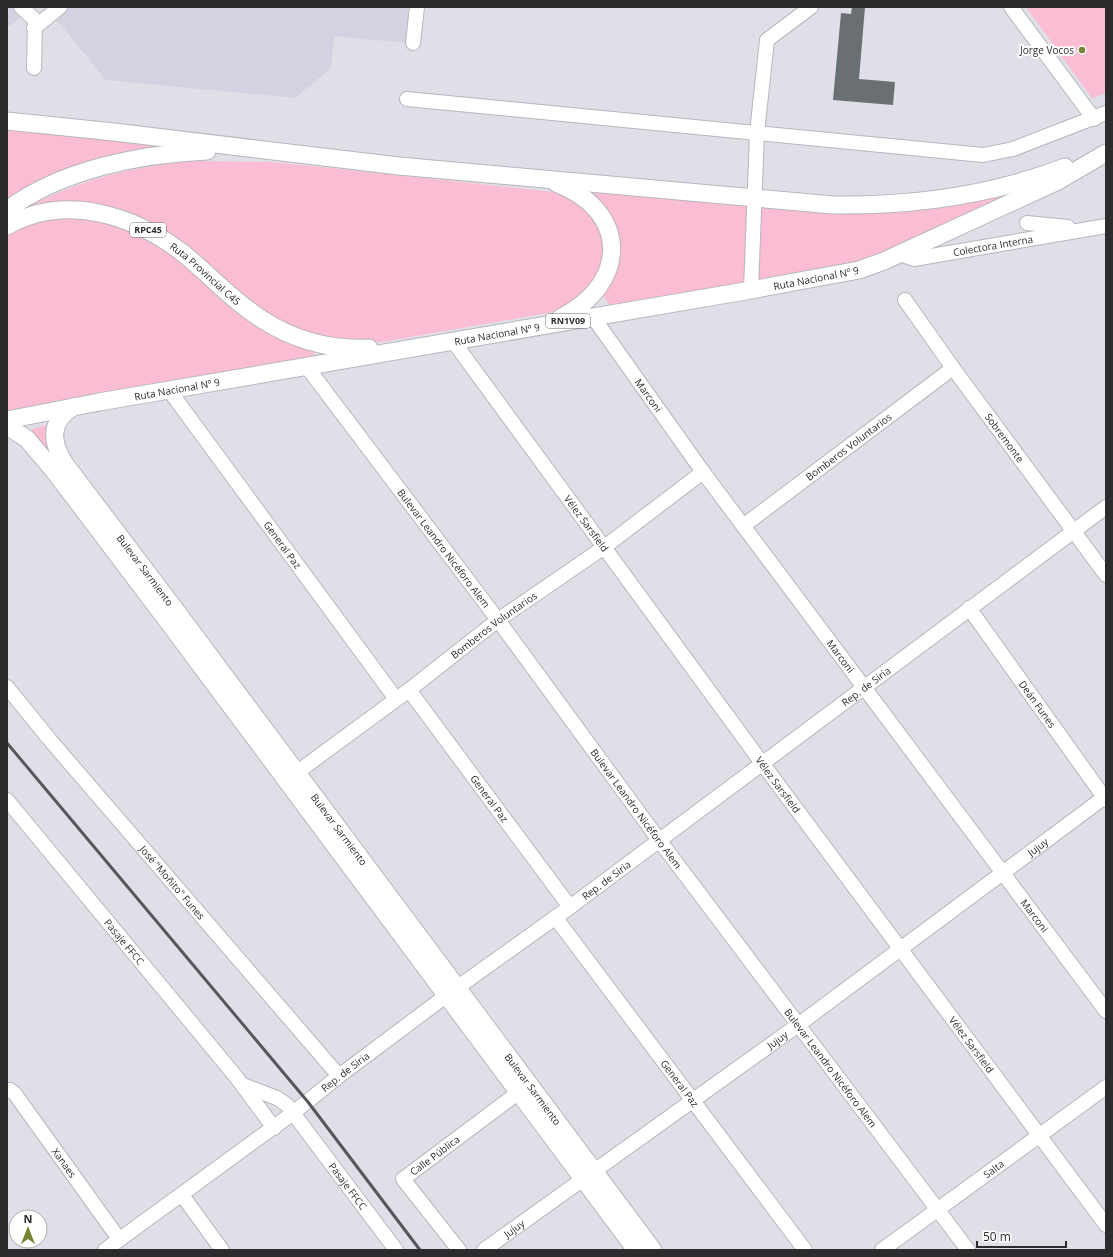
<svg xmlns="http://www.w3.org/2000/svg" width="1113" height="1257" font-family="'Open Sans',sans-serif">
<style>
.built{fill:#d3d2e1}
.green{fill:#fbbdd3}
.building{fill:#6a6f74}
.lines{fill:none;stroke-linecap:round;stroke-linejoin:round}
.minor-casing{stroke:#b6b6bd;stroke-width:16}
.major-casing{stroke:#b6b6bd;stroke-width:19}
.minor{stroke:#fff;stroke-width:14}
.major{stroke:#fff;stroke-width:17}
.rail{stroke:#57565b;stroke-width:3}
.poi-dot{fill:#758433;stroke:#fff;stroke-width:1.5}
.labels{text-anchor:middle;stroke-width:4;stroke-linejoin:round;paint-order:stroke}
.shield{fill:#fff;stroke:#6b6b6d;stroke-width:1}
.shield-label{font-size:9px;font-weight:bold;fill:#2c2c2f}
.poi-label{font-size:10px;fill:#2c2c2f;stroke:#fff;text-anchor:end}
.street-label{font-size:10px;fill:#2c2c2f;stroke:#fff}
</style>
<rect width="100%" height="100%" fill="#e0dfe7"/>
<path class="built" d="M7,7H34L7,28Z
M46,7H408L407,43L334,36L331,68L295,98L106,80Z"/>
<path class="green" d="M1026,7H1106V93L1092,98Z
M7,127L168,148L7,202Z
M194,161L274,162L554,192C586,202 615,236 599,271C598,276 596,282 593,285C583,297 567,307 553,312L388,341L371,343H338L277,322L150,223L123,211L11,216C72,182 125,167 194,161Z
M1056,177L887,253L815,274L609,305L603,294L609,284L600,202L585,188L844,211Z
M61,216L109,222L155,242L311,349L317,358L7,413V232L19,226Z
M46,425L47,438L52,454L50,456L30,430Z"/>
<path class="building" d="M852,7H865L859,79L895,82L893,105L833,100L841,13L851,14Z"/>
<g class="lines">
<g class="minor-casing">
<g id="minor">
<path d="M21,7L35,20L34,68"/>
<path d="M1011,7L1094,119"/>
<path d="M34,28L60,7"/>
<path d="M413,43L417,7"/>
<path d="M407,99L983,155L1013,149L1106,113"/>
<path d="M1027,223L1068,227"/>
<path id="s1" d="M900,254L914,259L1106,226"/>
<path d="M751,290L757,133L767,40L811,7"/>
<path id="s2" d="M905,300L953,368L1106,575"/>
<path id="s3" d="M593,317L703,472L1106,1011"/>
<path id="s4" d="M453,341L762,763L1106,1225"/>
<path id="s5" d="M307,367L498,620L659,840L968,1250"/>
<path id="s6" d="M169,390L396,699"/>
<path id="s7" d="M743,526L953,368"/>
<path id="s8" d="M969,608L1106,800"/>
<path id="s9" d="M7,687L50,740L339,1076"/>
<path id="s10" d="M409,690L570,907"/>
<path id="s11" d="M288,779L409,690L498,620L603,548L703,472"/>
<path id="s12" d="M7,800L237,1078L274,1128"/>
<path id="s13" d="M555,917L805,1250"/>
<path id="s14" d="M243,1085L277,1098L287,1105L396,1250"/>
<path id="s15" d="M7,1090H10L15,1094L119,1239"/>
<path d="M182,1195L222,1250"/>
<path id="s16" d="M105,1250L293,1113L339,1076L447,995L570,907L1106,507"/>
<path id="s17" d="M459,1250L403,1179L519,1092"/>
<path id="s18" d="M484,1250L798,1025L1106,796"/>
<path id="s19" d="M882,1250L1106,1087"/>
</g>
</g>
<g class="major-casing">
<g id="major">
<path d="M7,121L114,132L399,166L833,205C912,206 990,196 1065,167"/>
<path d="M556,183C630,211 629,284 560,318"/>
<path d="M7,210C62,169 141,154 207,151"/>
<path id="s20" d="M7,226C66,193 134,215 184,254C211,276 234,302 263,320C296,341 331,350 369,348"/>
<path id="s21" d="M73,407C49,422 51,442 65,464L177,612L653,1250"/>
<path d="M7,420L99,402L751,290L859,270L884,261L1058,181L1106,153"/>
<path d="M7,426L27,439L54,471L166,619L636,1250"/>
</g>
</g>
<use href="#minor" class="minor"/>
<use href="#major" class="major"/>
<path class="rail" d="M7,743L308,1102L420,1250"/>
</g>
<circle class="poi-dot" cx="1082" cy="50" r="4"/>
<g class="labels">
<g class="shield">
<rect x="130" y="223" width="36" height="14" rx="3"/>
<rect x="546" y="314" width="44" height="14" rx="3"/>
</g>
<g class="shield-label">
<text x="148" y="233">RPC45</text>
<text x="568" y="324">RN1V09</text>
</g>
<g class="poi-label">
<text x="1074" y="54">Jorge Vocos</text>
</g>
<g class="street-label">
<text dy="4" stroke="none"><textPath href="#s1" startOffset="95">Colectora Interna</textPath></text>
<text dy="4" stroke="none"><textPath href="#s20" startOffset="219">Ruta Provincial C45</textPath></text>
<text transform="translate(816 278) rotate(-11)" y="4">Ruta Nacional Nº 9</text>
<text transform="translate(497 334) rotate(-10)" y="4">Ruta Nacional Nº 9</text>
<text transform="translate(177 389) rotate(-10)" y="4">Ruta Nacional Nº 9</text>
<text dy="4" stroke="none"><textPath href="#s3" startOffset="96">Marconi</textPath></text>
<text dy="4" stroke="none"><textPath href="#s2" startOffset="170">Sobremonte</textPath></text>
<text dy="4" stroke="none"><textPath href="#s7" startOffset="132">Bomberos Voluntarios</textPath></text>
<text dy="4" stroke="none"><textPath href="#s4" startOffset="226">Vélez Sarsfield</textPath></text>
<text dy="4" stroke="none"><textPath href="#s6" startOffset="192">General Paz</textPath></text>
<text dy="4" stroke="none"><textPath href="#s5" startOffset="227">Bulevar Leandro Nicéforo Alem</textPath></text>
<text dy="4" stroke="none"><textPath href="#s21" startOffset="199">Bulevar Sarmiento</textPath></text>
<text dy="4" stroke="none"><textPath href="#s11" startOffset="257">Bomberos Voluntarios</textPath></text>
<text dy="4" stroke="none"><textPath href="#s3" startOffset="420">Marconi</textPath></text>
<text dy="4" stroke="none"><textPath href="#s16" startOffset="947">Rep. de Siria</textPath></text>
<text dy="4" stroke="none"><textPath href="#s8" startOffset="118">Deán Funes</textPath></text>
<text dy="4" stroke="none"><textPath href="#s4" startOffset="550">Vélez Sarsfield</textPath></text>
<text dy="4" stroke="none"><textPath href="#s10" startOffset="135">General Paz</textPath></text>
<text dy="4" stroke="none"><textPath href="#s5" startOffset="551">Bulevar Leandro Nicéforo Alem</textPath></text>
<text dy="4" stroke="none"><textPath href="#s21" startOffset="523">Bulevar Sarmiento</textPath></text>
<text dy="4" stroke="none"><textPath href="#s18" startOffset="685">Jujuy</textPath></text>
<text dy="4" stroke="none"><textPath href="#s16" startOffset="623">Rep. de Siria</textPath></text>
<text dy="4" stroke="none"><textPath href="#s9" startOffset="256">José "Moñito" Funes</textPath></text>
<text dy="4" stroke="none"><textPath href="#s3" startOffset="744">Marconi</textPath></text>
<text dy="4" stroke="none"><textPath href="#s12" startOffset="184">Pasaje FFCC</textPath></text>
<text dy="4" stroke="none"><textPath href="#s18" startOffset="361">Jujuy</textPath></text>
<text dy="4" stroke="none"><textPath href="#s4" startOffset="874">Vélez Sarsfield</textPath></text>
<text dy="4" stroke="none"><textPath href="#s5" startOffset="875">Bulevar Leandro Nicéforo Alem</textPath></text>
<text dy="4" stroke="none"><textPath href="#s16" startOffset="299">Rep. de Siria</textPath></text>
<text dy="4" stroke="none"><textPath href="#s13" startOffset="208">General Paz</textPath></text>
<text dy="4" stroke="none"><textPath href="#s21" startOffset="847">Bulevar Sarmiento</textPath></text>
<text dy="4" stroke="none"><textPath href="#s17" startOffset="130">Calle Pública</textPath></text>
<text dy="4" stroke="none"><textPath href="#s15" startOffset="94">Xanaes</textPath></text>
<text dy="4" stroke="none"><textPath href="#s19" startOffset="138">Salta</textPath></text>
<text dy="4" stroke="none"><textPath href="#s14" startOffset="150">Pasaje FFCC</textPath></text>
<text dy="4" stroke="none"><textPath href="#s18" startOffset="37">Jujuy</textPath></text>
</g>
</g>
<rect width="1113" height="1257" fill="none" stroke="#2c2c2f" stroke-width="16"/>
<g transform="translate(28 1229)"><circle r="19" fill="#ffffff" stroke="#ababac"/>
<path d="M0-3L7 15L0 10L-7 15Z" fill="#758433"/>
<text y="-6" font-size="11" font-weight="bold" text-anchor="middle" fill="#2c2c2f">N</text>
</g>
<path d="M977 1241v6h89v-6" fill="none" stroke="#2c2c2f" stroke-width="2"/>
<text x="983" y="1241" font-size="12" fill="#2c2c2f" stroke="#ffffff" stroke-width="3" paint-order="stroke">50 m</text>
</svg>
